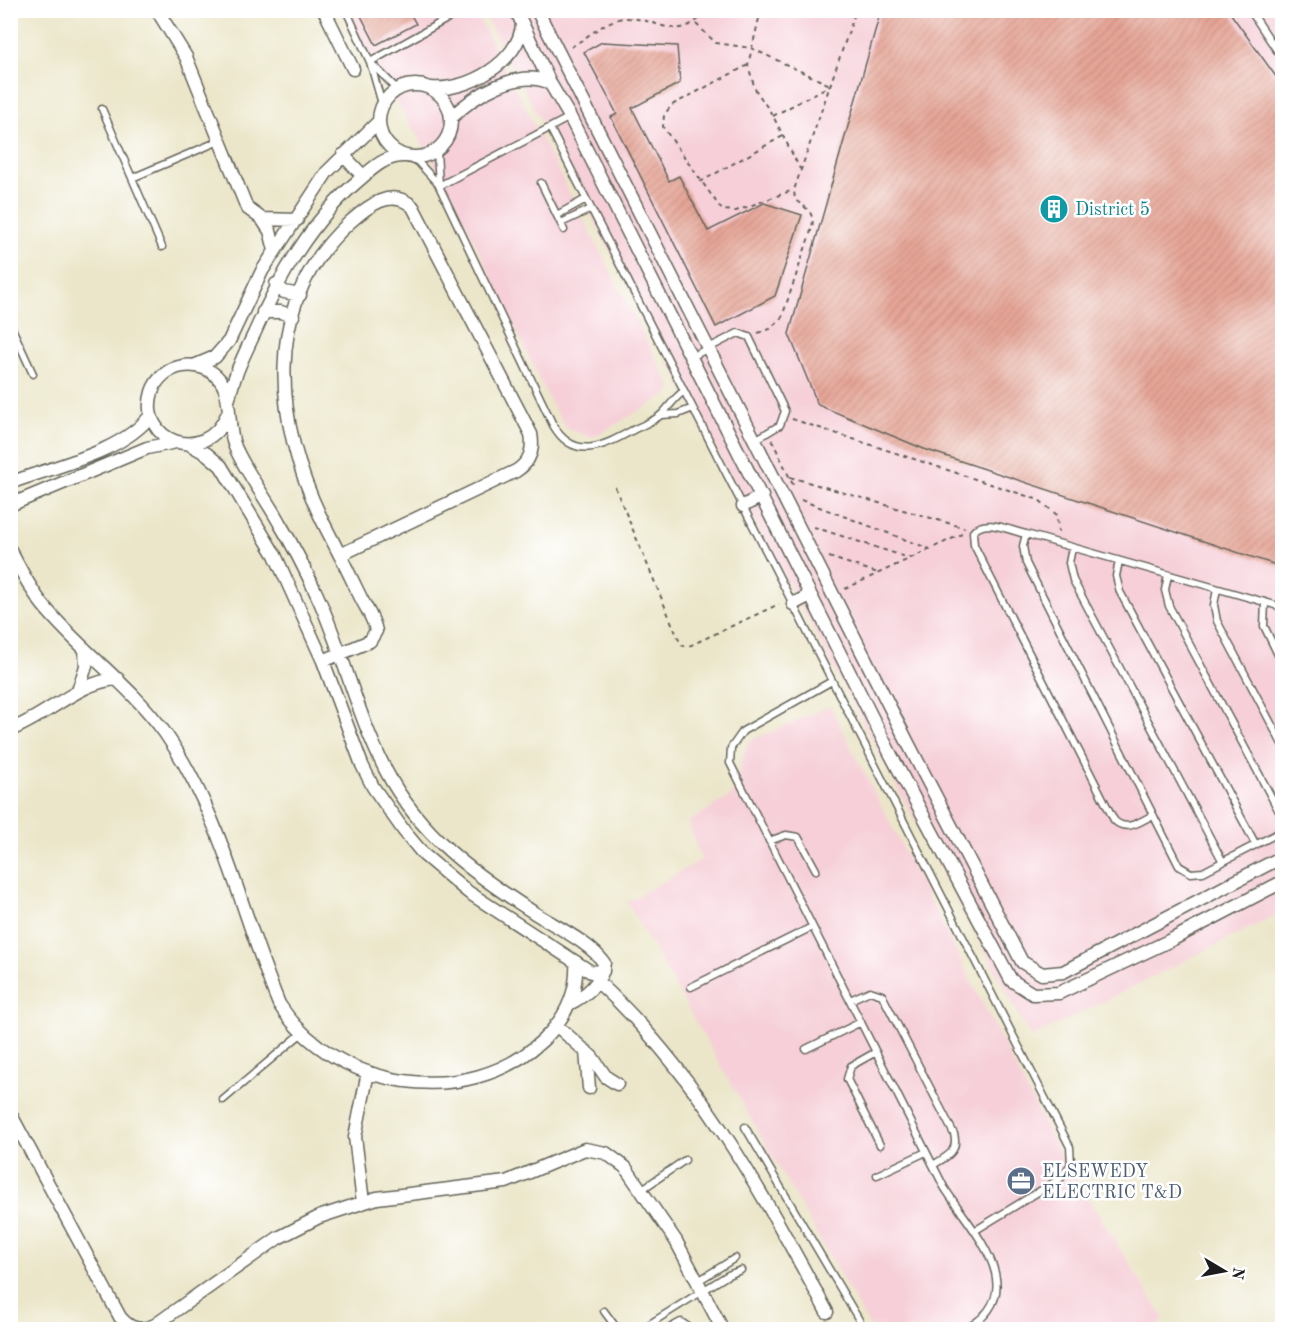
<svg xmlns="http://www.w3.org/2000/svg" width="1293" height="1340" font-family="'Old Standard TT',serif">
<style>
.built{fill:#f6cfd8}
.building{fill:url(#building-hatch)}
.lines{fill:none;stroke-linecap:round;stroke-linejoin:round}
.lane-casing{stroke:#646359;stroke-width:9}
.street-casing{stroke:#646359;stroke-width:15}
.path{stroke:#646359;stroke-width:2;stroke-dasharray:4.5 4.5;stroke-linecap:butt}
.lane{stroke:#fff;stroke-width:6}
.street{stroke:#fff;stroke-width:12}
.labels{text-anchor:middle;stroke-width:5;stroke-linejoin:round;paint-order:stroke}
.culture-label{font-size:18px;fill:#0d838f;stroke:#fff;text-anchor:start}
.service-label{font-size:18px;fill:#4e5e75;stroke:#fff;text-anchor:start}
</style>
<defs>
<pattern id="building-hatch" width="6" height="6" patternUnits="userSpaceOnUse" patternTransform="scale(1.5)"><rect width="6" height="6" fill="#e6a596"/><path d="M-1 1l2-2M0 6l6-6M5 7l2-2" fill="none" stroke="#c58d81"/></pattern>
</defs>
<rect width="100%" height="100%" fill="#fff"/>
<filter id="ink" filterUnits="userSpaceOnUse"><feTurbulence type="fractalNoise" baseFrequency=".0167" numOctaves="2"/><feDisplacementMap in="SourceGraphic" scale="12" xChannelSelector="R" yChannelSelector="G"/><feConvolveMatrix kernelMatrix="1 2 1 2 8 2 1 2 1" color-interpolation-filters="sRGB"/></filter>
<filter id="wash" filterUnits="userSpaceOnUse"><feTurbulence type="fractalNoise" baseFrequency=".008" numOctaves="4" result="noise"/><feDisplacementMap in="SourceGraphic" scale="24" xChannelSelector="R" yChannelSelector="G"/><feGaussianBlur stdDeviation="1.35" result="paint"/><feColorMatrix in="noise" values="0 0 0 0 0 0 0 0 0 0 0 0 0 0 0 0 0 1.4 0 .05"/><feComposite in="paint" operator="in"/></filter>
<g filter="url(#wash)">
<rect width="100%" height="100%" fill="#ebe6c9"/>
<path class="built" d="M342,11H475L673,391L592,438L566,428L551,404L451,192Z
M482,11H1282V912L1031,1038Z
M830,706L1060,1154L1165,1320L1149,1330L871,1329L627,902L701,860L688,822L731,796L748,742Z"/>
<g id="blocks">
<path class="building" d="M358,10H408L416,24L376,45Z
M881,10H1228L1282,85V567L924,449L818,405L789,334Z
M602,42L677,46L680,83L632,108L669,181L679,176L708,231L764,203L802,215L775,296L716,327L611,117L617,114L584,52Z"/>
</g>
</g>
<g filter="url(#ink)">
<use href="#blocks" fill-opacity="0" stroke="#646359" stroke-width="1.5"/>
<g class="lines">
<g class="lane-casing">
<path id="lane" d="M346,10L370,62L463,10
M1250,10L1282,58
M370,62L382,104
M372,64L397,89
M102,109L162,247
M550,128L1070,1147L1071,1164L1061,1178L976,1230
M437,150L439,186L553,425C574,462 604,446 633,430C642,425 655,421 662,414C670,406 674,398 684,391
M409,157L418,162L439,185
M132,178L219,141
M541,183L564,230
M439,186L570,117
M557,215L586,199
M561,223L591,209
M10,324L33,374
M691,357L738,333L749,337L785,411L780,425L755,440
M661,415L678,414L693,408
M1026,534L1023,546L1026,563L1179,866L1191,873L1203,872L1282,831
M1072,548L1069,563L1073,580L1223,862
M1119,561L1116,576L1120,592L1256,845
M1168,575L1165,590L1169,606L1282,817
M1217,589L1214,605L1217,621L1282,744
M1265,602L1264,626L1282,663
M832,681L743,731L731,748L730,763L944,1187C970,1229 1036,1292 964,1330
M1153,815C1141,821 1126,833 1114,820L974,545L973,532C985,517 1010,531 1026,534L1282,607
M769,841L786,835L798,837L816,870
M691,987L812,927
M850,1000L870,991L882,995L954,1134C959,1152 946,1157 933,1165
M806,1049L861,1022
M876,1052L851,1066L847,1079L880,1145
M223,1100L302,1033
M745,1127L865,1330
M877,1175L926,1152
M641,1190L685,1160
M698,1281L735,1258
M604,1311L618,1330
M668,1329L681,1322L693,1330
M640,1330L728,1275L741,1270"/>
</g>
<g class="street-casing">
<path id="street" d="M157,10L186,57L247,208L262,219L297,220
M324,10L353,69
M516,10L550,83L570,117L891,755L1011,980L1033,994L1059,993L1173,939L1282,882
M537,10L909,745L1022,962L1042,974L1063,972L1282,857
M379 121a36 36 0 1 1 72 0a36 36 0 1 1-72 0Z
M431,88C466,92 520,62 522,24
M451,118C474,95 518,68 550,83
M343,155L363,176
M262,219L270,231L275,250
M276,284L284,292L300,295
M263,312H281L293,316
M196,365L215,357L229,341L262,271L327,172L378,122
M229,398C234,375 244,355 254,334C280,276 310,222 359,180C373,168 384,157 402,156
M227,415C205,466 137,442 152,392C161,363 201,356 220,380C233,397 226,425 235,447C247,474 266,498 280,524C294,547 306,571 317,595C343,652 357,714 385,769C419,835 475,875 536,914C555,926 592,944 604,963C603,982 585,996 569,1004
M189,444L207,454L221,466L275,555L323,661L362,765L373,787L404,831L424,855L468,892L591,972L603,971
M10,483C54,466 122,453 151,415
M10,505L147,448L176,442
M743,506L762,496
M10,550C20,569 30,589 43,605C80,651 130,684 165,733C222,815 241,913 279,1004C334,1090 468,1111 543,1040C565,1019 578,992 576,962
M793,604L810,595
M323,661L370,641L376,631C374,619 366,608 361,598C349,573 337,549 324,524C275,425 259,304 350,222C368,206 392,187 413,207L531,434C534,450 530,462 516,471L340,555
M78,691L86,666L85,649
M10,730C49,715 79,681 118,679
M597,981C699,1074 762,1193 827,1312
M556,1025L592,1057L606,1077L617,1084
M586,1051L589,1088
M10,1113L120,1317C130,1329 140,1332 155,1325L278,1238L319,1217L377,1198L506,1182L585,1149L606,1153L625,1167L676,1241L723,1330
M363,1202L355,1137L368,1072"/>
</g>
<path class="path" d="M761,10L748,65L755,89L773,116L800,169
M832,10L854,16L861,10
M696,24L716,43L751,48L830,85
M571,47C587,38 609,17 627,18C662,19 678,45 707,10
M748,65L672,105L664,115L663,127L722,210L736,211L793,190
M773,116L829,86
M700,182L783,136
M758,333L770,329L782,317L812,228C815,213 807,208 795,200L794,190L854,16
M792,419L1039,500L1057,515L1058,532
M772,440L794,487
M790,477L965,528
M615,487L681,645L687,647L779,604
M801,500L930,549
M814,527L909,558
M829,557L878,573
M845,589L962,534"/>
<use href="#lane" class="lane"/>
<use href="#street" class="street"/>
</g>
</g>
<defs>
<g id="building-disc" transform="scale(1.5)"><circle r="9.5" fill="#0f9aa8" stroke="#fff"/><path d="M-4-6H4V6H1V3H-1V6H-4ZM-2.5-4.3h1.7v1.8h-1.7ZM.8-4.3h1.7v1.8H.8ZM-2.5-1h1.7V.8h-1.7ZM.8-1h1.7V.8H.8Z" fill="#fff"/></g>
<g id="office-disc" transform="scale(1.5)"><circle r="9.5" fill="#5c6f8a" stroke="#fff"/><path d="M-6-3h4V-5.5h4V-3h4V5H-6ZM-1-4.5V-3h2v-1.5ZM-6 0V1H6V0Z" fill="#fff"/></g>
</defs>
<g fill-rule="evenodd">
<use href="#building-disc" x="1054" y="209"/>
<use href="#office-disc" x="1021" y="1181"/>
</g>
<g class="labels">
<g class="culture-label">
<text x="1075" y="215">District 5</text>
</g>
<g class="service-label">
<text x="1042" y="1177">ELSEWEDY<tspan x="1042" dy="21">ELECTRIC T&amp;D</tspan></text>
</g>
</g>
<rect width="1293" height="1340" fill="none" stroke="#fff" stroke-width="36"/>
<g transform="translate(1224 1271) rotate(100)" stroke="#ffffff" stroke-width="4.5" paint-order="stroke">
<path d="M0-4.5L10 22L0 15L-10 22Z" fill="#1c1c1c"/>
<text y="-9" font-size="16" font-weight="bold" text-anchor="middle" fill="#1c1c1c">N</text>
</g>
</svg>
